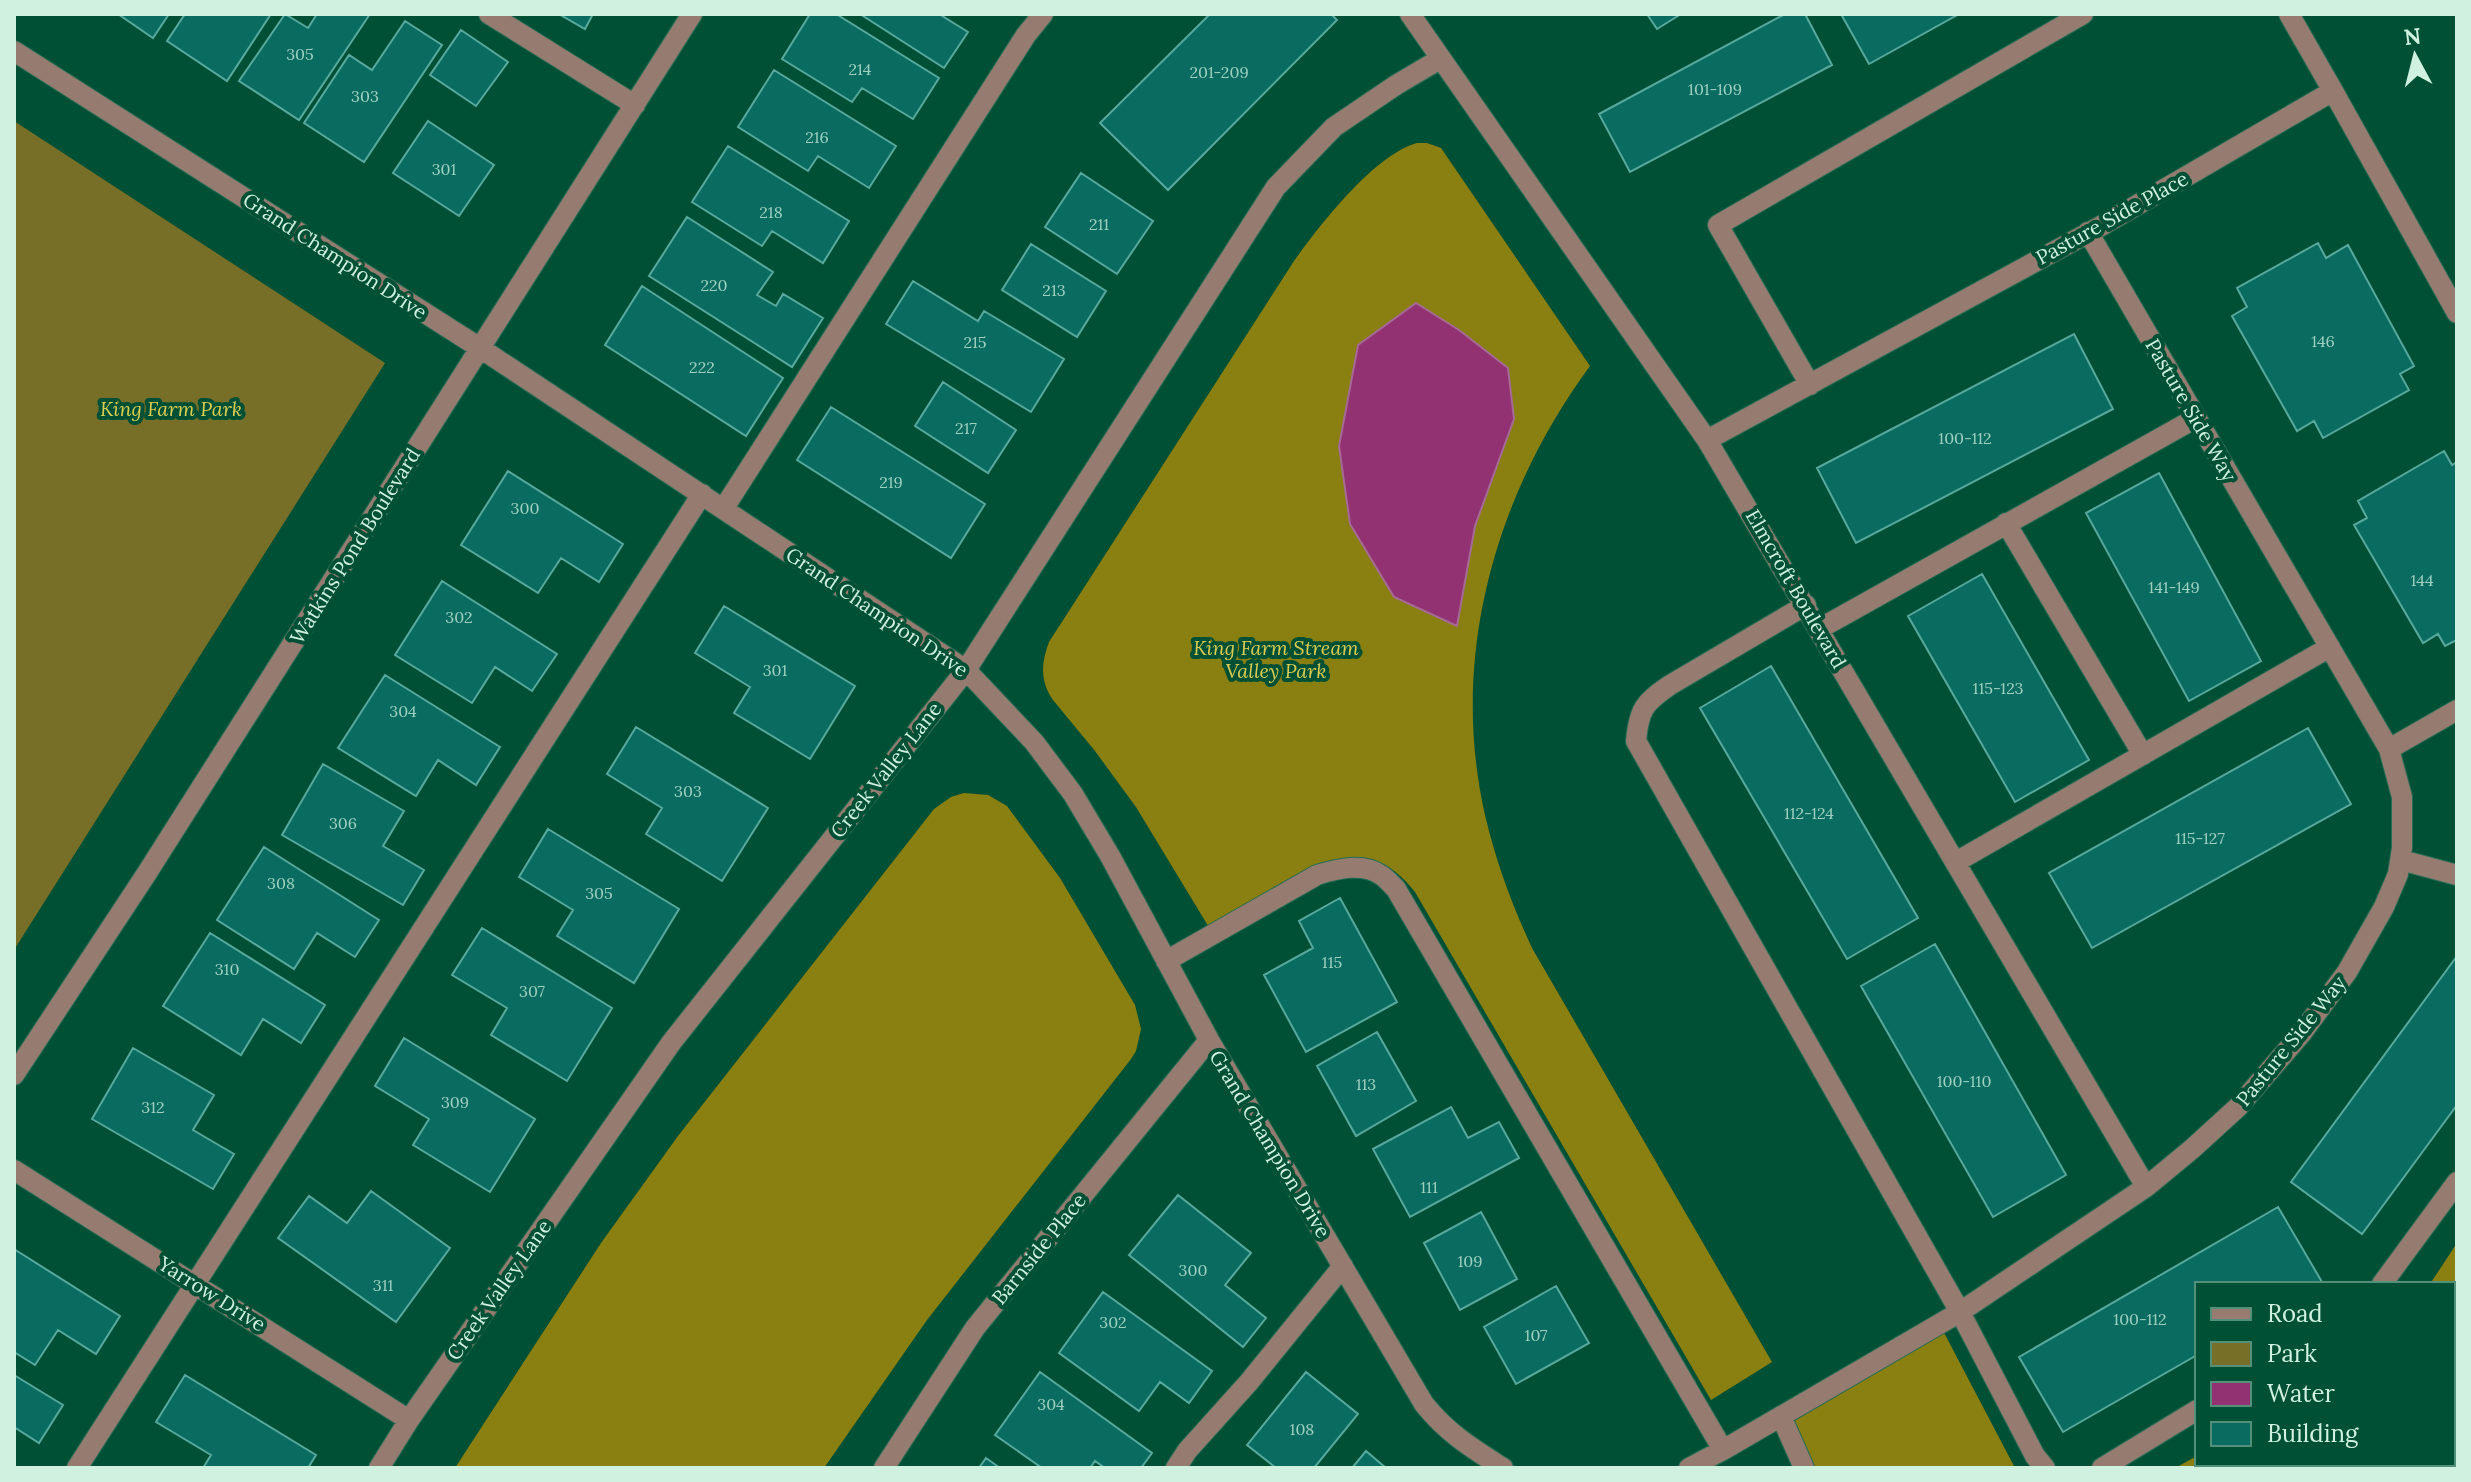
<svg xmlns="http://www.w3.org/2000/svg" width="2471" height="1482" font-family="Lora,serif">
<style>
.green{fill:#776f27}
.forest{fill:#8a7f11}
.water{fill:#923273;stroke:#a56b94;stroke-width:2}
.building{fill:#0a6c61;stroke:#57a99d;stroke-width:2}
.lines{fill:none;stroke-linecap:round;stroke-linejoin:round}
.minor-casing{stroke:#256d54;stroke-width:22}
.minor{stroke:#967b71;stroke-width:20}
.labels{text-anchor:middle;stroke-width:8;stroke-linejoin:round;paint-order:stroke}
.number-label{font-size:16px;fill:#9ed0c0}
.street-label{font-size:20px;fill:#d0f1e0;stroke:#005035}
.park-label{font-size:20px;font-style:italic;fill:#dacc50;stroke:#005035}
</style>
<rect width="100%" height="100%" fill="#005035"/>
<path class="green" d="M14,121L385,363L14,950Z"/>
<path class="forest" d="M1417,143H1427L1441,148L1590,366C1495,495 1449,657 1485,815C1496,862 1512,905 1532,948L1772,1362L1711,1400L1415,892C1388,857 1359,849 1318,866L1210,929L1136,807L1095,751L1053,700C1040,681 1041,663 1049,642L1294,261C1320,225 1374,155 1417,143Z
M964,793L988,795L1007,806L1060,878L1135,1005L1141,1029L1136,1051L1131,1059L927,1320L824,1468H455L601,1243L678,1136L934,809L951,797Z
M2457,1243V1468H2175L2197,1456V1464H2453V1284H2430Z
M1940,1325L2015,1468H1804L1781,1416Z"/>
<path class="water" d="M1416,303L1459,330L1508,368L1514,419L1475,526L1457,626L1394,597L1350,524L1339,446L1358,345Z"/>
<path class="building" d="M118,14H169L153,38Z
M185,14H271L227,81L167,41Z
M285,14L308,28L317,14H370L299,120L239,81Z
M559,14H593L585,29Z
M810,14H836L939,78L913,119L862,88L852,102L782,59Z
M860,14H939L968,32L944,68Z
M1210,14H1331L1337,20L1168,190L1100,123Z
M1647,14H1681L1657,29Z
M1785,14H1805L1832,65L1630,172L1599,114Z
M1841,14H1959L1869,64Z
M405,21L442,45L364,162L304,123L349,55L372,70Z
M461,30L508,62L476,106L430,75Z
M774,70L896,146L869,188L818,156L808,171L738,127Z
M428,121L494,165L459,216L393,173Z
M728,146L849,221L823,263L772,231L762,246L692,202Z
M1081,173L1153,221L1117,274L1045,227Z
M687,217L773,272L757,295L776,306L783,294L823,318L792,367L649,276Z
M2318,243L2326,258L2348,245L2414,366L2400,374L2409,390L2323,438L2314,421L2297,431L2232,316L2247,307L2237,288Z
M1031,244L1106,291L1077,337L1002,290Z
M913,281L978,321L984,311L1064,359L1031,412L886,324Z
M642,286L783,378L746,436L605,345Z
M2074,334L2113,409L1856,543L1817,468Z
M943,382L1016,430L988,473L915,426Z
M831,407L985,504L951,558L797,460Z
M2444,451L2452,465L2457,462V640L2445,646L2438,634L2423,643L2354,525L2367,518L2358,501Z
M508,471L623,544L599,582L561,558L538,593L461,545Z
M2159,473L2261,661L2189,701L2086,513Z
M1982,574L2089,760L2015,802L1908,616Z
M442,581L557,654L532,691L495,667L472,703L395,655Z
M724,606L855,686L810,759L734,713L750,687L695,653Z
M1771,666L1918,918L1847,959L1700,708Z
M385,675L500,747L476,785L438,760L416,796L338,748Z
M636,727L768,808L722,881L646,834L662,808L607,774Z
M2308,728L2351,804L2092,948L2049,873Z
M323,764L404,811L383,846L424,870L403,905L282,835Z
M548,829L679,909L634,983L557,936L573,910L519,877Z
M264,847L379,920L355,957L317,933L294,969L217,920Z
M1340,898L1397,1002L1306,1052L1264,975L1313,948L1299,921Z
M482,928L612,1008L567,1081L491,1035L507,1008L452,975Z
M210,933L325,1005L301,1043L263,1019L241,1055L163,1006Z
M1935,944L2066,1175L1993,1217L1861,986Z
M2457,956V1105L2362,1234L2291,1182Z
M1377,1032L1416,1101L1356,1136L1317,1066Z
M404,1038L535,1119L490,1192L413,1145L429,1119L375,1086Z
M133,1048L214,1095L193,1130L234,1154L213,1189L92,1119Z
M1451,1107L1468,1138L1499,1122L1519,1158L1410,1217L1373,1149Z
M371,1191L450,1248L396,1322L278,1238L309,1196L347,1223Z
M1178,1195L1251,1253L1225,1285L1266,1318L1243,1347L1129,1255Z
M2278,1207L2322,1282L2197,1284V1355L2063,1432L2019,1357Z
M1481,1212L1517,1279L1460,1310L1424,1243Z
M14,1249L120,1316L96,1354L58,1330L35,1365L14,1352Z
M1556,1286L1589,1343L1516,1384L1484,1327Z
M1103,1292L1212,1371L1189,1403L1160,1382L1139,1411L1059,1353Z
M1040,1372L1152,1453L1141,1468H1105L1095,1461L1090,1468H1042L995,1435Z
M1306,1372L1358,1414L1314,1468H1276L1247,1445Z
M14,1375L63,1405L39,1443L14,1427Z
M185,1375L316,1455L308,1468H203L211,1455L156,1422Z
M1366,1451L1386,1468H1352Z
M986,1458L1000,1468H979Z"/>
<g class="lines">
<g class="minor-casing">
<path id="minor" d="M489,14L635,105
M1410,14L1707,440L2146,1187
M14,51L480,348L966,670L1034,742L1073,794L1110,856L1209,1040L1424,1404C1447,1433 1472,1448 1503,1468
M2333,91L2457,313
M1810,385L1718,225L2083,14
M1707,440L2101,226L2333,91L2289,14
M724,508L1026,35L1043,14
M2006,523L2143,755
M1806,605L1670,685C1644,703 1639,709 1636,741L1960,1312L2035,1456L2045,1468
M1819,629L2196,418
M2389,749L2457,710
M2401,860L2457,875
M1956,862L2330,647
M1166,961L1317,875C1336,869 1363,862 1381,875C1386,878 1391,884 1396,889L1723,1450
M14,1075L147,873L692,14
M14,1170L409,1420
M2382,1284L2457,1182
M1781,1416L1804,1468
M77,1468L702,494
M379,1468L409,1420L671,1043L966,670L1276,187L1334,127L1396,85L1440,59
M884,1468L975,1328L1209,1040
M1176,1468L1187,1451L1249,1382L1343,1266
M1689,1468L1723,1450L1960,1312L2146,1187L2192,1149L2238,1107L2301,1034L2347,972L2384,907L2398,874L2402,848V797L2389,749L2088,232
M2102,1468L2197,1410"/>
</g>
<use href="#minor" class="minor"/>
</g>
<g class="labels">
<g class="number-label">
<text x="300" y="60">305</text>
<text x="860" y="75">214</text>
<text x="1219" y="78">201-209</text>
<text x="1715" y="95">101-109</text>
<text x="365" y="102">303</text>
<text x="817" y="143">216</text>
<text x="444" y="175">301</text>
<text x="771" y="218">218</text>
<text x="1099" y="230">211</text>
<text x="714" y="291">220</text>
<text x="1054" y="296">213</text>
<text x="2323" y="347">146</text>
<text x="975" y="348">215</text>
<text x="702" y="373">222</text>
<text x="966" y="434">217</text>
<text x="1965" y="444">100-112</text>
<text x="891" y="488">219</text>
<text x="525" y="514">300</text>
<text x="2422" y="586">144</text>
<text x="2174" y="593">141-149</text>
<text x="459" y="623">302</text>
<text x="775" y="676">301</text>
<text x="1998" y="694">115-123</text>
<text x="403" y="717">304</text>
<text x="688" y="797">303</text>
<text x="1809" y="819">112-124</text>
<text x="343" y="829">306</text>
<text x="2200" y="844">115-127</text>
<text x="281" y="889">308</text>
<text x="599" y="899">305</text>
<text x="1332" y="968">115</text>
<text x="227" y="975">310</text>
<text x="532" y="997">307</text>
<text x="1964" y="1087">100-110</text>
<text x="1366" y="1090">113</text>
<text x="455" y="1108">309</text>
<text x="153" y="1113">312</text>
<text x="1429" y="1193">111</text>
<text x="1470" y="1267">109</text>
<text x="1193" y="1276">300</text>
<text x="383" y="1291">311</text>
<text x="2140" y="1325">100-112</text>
<text x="1113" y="1328">302</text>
<text x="1536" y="1341">107</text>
<text x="1051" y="1410">304</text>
<text x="1302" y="1435">108</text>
</g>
<g class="street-label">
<text transform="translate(2112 218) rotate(-29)" y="7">Pasture Side Place</text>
<text transform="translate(335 256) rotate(33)" y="7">Grand Champion Drive</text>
<text transform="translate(2191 410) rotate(60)" y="7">Pasture Side Way</text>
<text transform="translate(355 546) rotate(-58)" y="7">Watkins Pond Boulevard</text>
<text transform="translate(1796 589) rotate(60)" y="7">Elmcroft Boulevard</text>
<text transform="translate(877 612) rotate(34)" y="7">Grand Champion Drive</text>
<text transform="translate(886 770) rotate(-52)" y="7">Creek Valley Lane</text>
<text transform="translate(2291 1041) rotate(-51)" y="7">Pasture Side Way</text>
<text transform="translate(1270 1144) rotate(59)" y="7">Grand Champion Drive</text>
<text transform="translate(1039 1249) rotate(-51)" y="7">Barnside Place</text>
<text transform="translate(499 1290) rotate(-55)" y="7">Creek Valley Lane</text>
<text transform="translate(212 1294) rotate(32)" y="7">Yarrow Drive</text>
</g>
<g class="park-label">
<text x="171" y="416">King Farm Park</text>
<text x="1276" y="655">King Farm Stream<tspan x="1276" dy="23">Valley Park</tspan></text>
</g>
</g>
<rect width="2471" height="1482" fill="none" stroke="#d0f1e0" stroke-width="32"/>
<rect x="2195" y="1282" width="260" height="184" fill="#005035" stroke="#539079" stroke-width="2"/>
<rect x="2211" y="1308" width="40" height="12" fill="#967b71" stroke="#539079" stroke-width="2"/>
<text x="2267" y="1322" font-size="24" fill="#d0f1e0">Road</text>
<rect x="2211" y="1342" width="40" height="24" fill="#776f27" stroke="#539079" stroke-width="2"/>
<text x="2267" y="1362" font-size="24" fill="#d0f1e0">Park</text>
<rect x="2211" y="1382" width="40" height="24" fill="#923273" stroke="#539079" stroke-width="2"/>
<text x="2267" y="1402" font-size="24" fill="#d0f1e0">Water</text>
<rect x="2211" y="1422" width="40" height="24" fill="#0a6c61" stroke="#539079" stroke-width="2"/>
<text x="2267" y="1442" font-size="24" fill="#d0f1e0">Building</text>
<g transform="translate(2415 56) rotate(353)" stroke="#005035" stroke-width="6" paint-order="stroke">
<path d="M0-6L14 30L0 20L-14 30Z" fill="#d0f1e0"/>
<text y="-12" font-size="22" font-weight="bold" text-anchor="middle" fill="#d0f1e0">N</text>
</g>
</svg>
